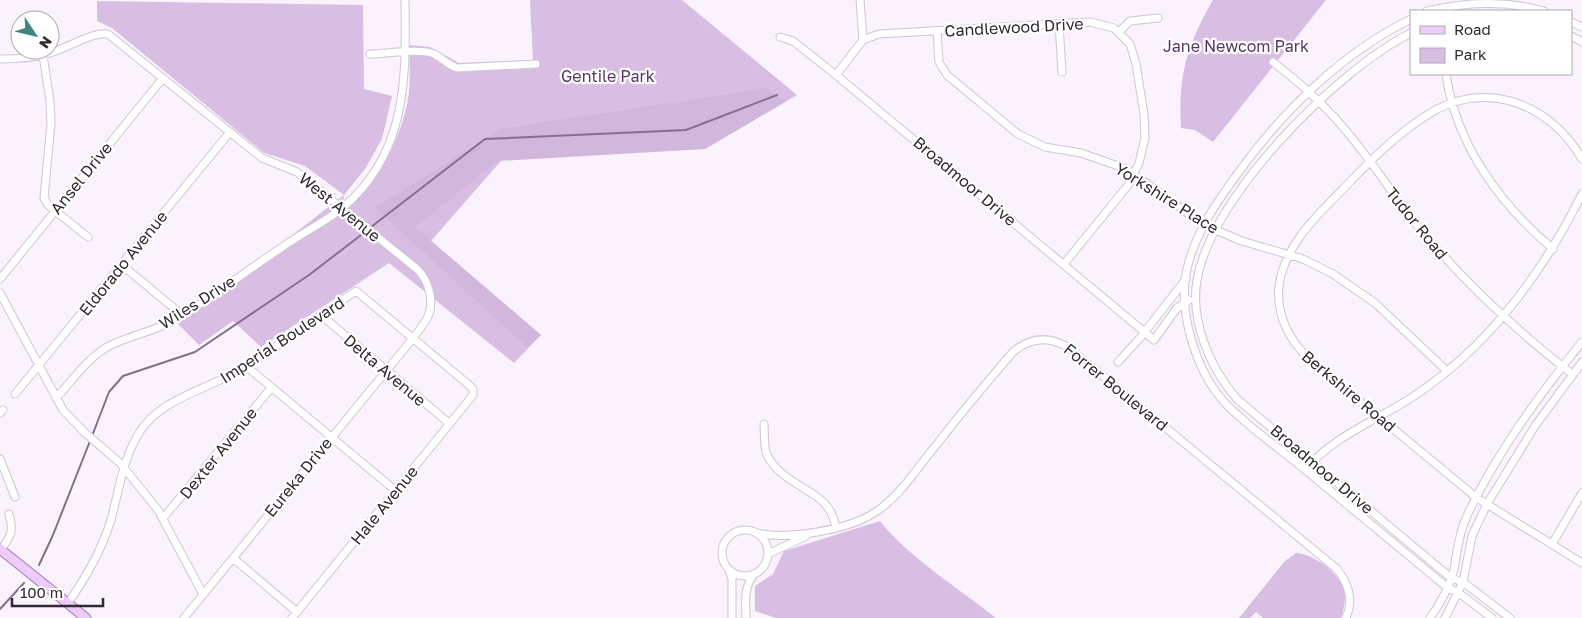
<svg xmlns="http://www.w3.org/2000/svg" width="1582" height="618" font-family="'Golos Text',sans-serif">
<style>
.green{fill:#d8bee3}
.forest{fill:#d2b7dd}
.lines{fill:none;stroke-linecap:round;stroke-linejoin:round}
.stream{stroke:#84708c;stroke-width:2}
.minor-casing{stroke:#d1c4d7;stroke-width:9}
.major-casing{stroke:#a37db1;stroke-width:11}
.minor{stroke:#fff;stroke-width:7}
.major{stroke:#edcbfa;stroke-width:9}
.labels{text-anchor:middle;stroke-width:4.5;stroke-linejoin:round;paint-order:stroke}
.street-label{font-size:16px;fill:#2f2a31;stroke:#fff}
.park-label{font-size:16px;fill:#593567;stroke:#fff}
</style>
<rect width="100%" height="100%" fill="#faf2fd"/>
<path class="green" d="M530,0H682L797,95L705,149L507,154L431,241L541,335L514,363L389,263L261,347L233,321L199,345L178,324L344,195L305,166L264,153L112,28L97,21V1L363,5L364,89L392,96L382,139L365,169L344,195L342,208H347C378,182 401,139 408,99C411,82 409,63 410,45L430,47L459,63L533,60Z
M1213,0H1326L1213,142L1195,130L1181,128C1178,75 1187,45 1213,0Z
M880,521C908,557 960,589 996,618H776L755,611V586L773,574L784,551Z
M1296,553C1313,554 1336,570 1343,587C1347,597 1344,608 1341,618H1263L1256,612L1250,618H1239L1285,561Z"/>
<path class="forest" d="M767,88L785,102L705,149L498,161L415,227L541,335L527,347L375,208L500,129Z"/>
<g class="lines">
<path class="stream" d="M371,227L485,139L686,130L777,95
M92,436L109,392L123,376L195,352L309,275L365,232
M39,565L53,535L90,441
M0,609L24,583"/>
<g class="minor-casing">
<path id="minor" d="M1427,11C1467,2 1504,0 1544,11
M1411,19C1342,53 1283,111 1238,173C1217,202 1197,230 1188,265C1176,309 1196,374 1228,406C1251,429 1279,448 1303,468C1352,508 1400,548 1448,588L1459,593L1492,618
M1571,22L1582,27
M1059,24L1062,72
M937,31L939,62L947,75L1018,134L1045,147L1081,153L1124,168L1142,180L1204,225L1242,241L1303,259L1333,274L1375,303L1447,371
M1119,32L1130,21L1158,18
M1411,33C1337,70 1211,196 1197,280C1190,321 1210,368 1237,399L1451,578L1463,582L1510,618
M1571,36L1582,42
M780,37L793,41L836,75L1154,340L1177,308L1189,300
M863,40L879,34L1090,22L1114,28L1130,44L1136,64L1144,114L1145,138L1139,163L1129,184L1064,264
M370,54C387,54 419,48 434,54C442,58 448,65 457,68L536,64
M43,55L50,101L51,123L44,198L48,205L88,237
M0,59C17,59 34,58 50,53C65,49 94,31 108,34L262,158L297,172L417,269C428,279 434,300 429,314C426,322 419,330 414,337L184,618
M1273,62C1295,79 1316,97 1335,118C1367,153 1391,193 1421,230C1465,283 1517,331 1572,374
M1446,74C1456,145 1500,204 1553,249
M836,75L863,40L860,0
M1582,159C1549,102 1482,77 1424,117C1395,136 1371,160 1347,185C1320,212 1283,246 1279,287C1276,317 1290,341 1311,361L1477,498L1582,563
M122,265L182,315
M0,279L163,78
M0,293L63,410L84,432L120,463L158,510L203,594
M321,315L450,424
M1118,362L1140,338L1186,279
M246,366L396,491
M15,394L230,132
M56,398C72,381 87,359 107,347C127,336 150,333 170,322C209,301 244,272 281,248C300,234 322,224 341,209C408,154 406,78 405,0
M0,413L3,410
M764,424C765,434 763,445 767,455C780,482 816,489 829,509C833,514 834,521 836,527
M0,459L15,497
M1305,470C1332,437 1377,420 1411,398C1488,348 1542,274 1582,194
M164,517L271,388
M722 553a23 23 0 1 1 46 0a23 23 0 1 1-46 0Z
M756,533C789,540 850,530 877,511C902,494 919,465 938,443C962,412 988,381 1013,352C1031,337 1050,336 1069,348L1337,569C1349,584 1354,600 1346,618
M1552,544L1582,493
M1,550C11,536 14,531 9,514
M768,554L806,536
M233,558L297,612
M729,570L732,579V618
M68,603C85,579 101,551 110,523C119,492 122,461 139,433C160,398 210,389 243,368C282,344 318,316 356,291L469,385L473,389V395L292,618
M746,618C746,601 743,589 754,574
M1430,618C1441,602 1453,582 1455,563C1458,546 1459,534 1466,518C1495,455 1538,396 1582,342
M1445,618L1463,582L1472,536L1487,504L1535,426L1582,362"/>
</g>
<g class="major-casing">
<path id="major" d="M0,549L86,618"/>
</g>
<use href="#minor" class="minor"/>
<use href="#major" class="major"/>
</g>
<g class="labels">
<g class="street-label">
<text transform="translate(1014 27) rotate(-3)" y="6">Candlewood Drive</text>
<text transform="translate(81 178) rotate(-51)" y="6">Ansel Drive</text>
<text transform="translate(965 181) rotate(40)" y="6">Broadmoor Drive</text>
<text transform="translate(1167 198) rotate(32)" y="6">Yorkshire Place</text>
<text transform="translate(340 207) rotate(39)" y="6">West Avenue</text>
<text transform="translate(1417 223) rotate(51)" y="6">Tudor Road</text>
<text transform="translate(123 263) rotate(-51)" y="6">Eldorado Avenue</text>
<text transform="translate(197 302) rotate(-32)" y="6">Wiles Drive</text>
<text transform="translate(282 340) rotate(-33)" y="6">Imperial Boulevard</text>
<text transform="translate(385 370) rotate(40)" y="6">Delta Avenue</text>
<text transform="translate(1116 387) rotate(39)" y="6">Forrer Boulevard</text>
<text transform="translate(1349 391) rotate(40)" y="6">Berkshire Road</text>
<text transform="translate(218 453) rotate(-51)" y="6">Dexter Avenue</text>
<text transform="translate(1322 469) rotate(40)" y="6">Broadmoor Drive</text>
<text transform="translate(298 477) rotate(-51)" y="6">Eureka Drive</text>
<text transform="translate(384 505) rotate(-51)" y="6">Hale Avenue</text>
</g>
<g class="park-label">
<text x="1236" y="52">Jane Newcom Park</text>
<text x="608" y="82">Gentile Park</text>
</g>
</g>
<rect x="1410" y="10" width="162" height="65" fill="#ffffff" stroke="#acaaad"/>
<rect x="1420" y="26" width="25" height="8" fill="#edcbfa" stroke="#acaaad"/>
<text x="1454" y="35" font-size="15" fill="#2f2a31">Road</text>
<rect x="1420" y="48" width="25" height="15" fill="#d8bee3" stroke="#acaaad"/>
<text x="1454" y="60" font-size="15" fill="#2f2a31">Park</text>
<g transform="translate(35 35) rotate(125)"><circle r="24" fill="#ffffff" stroke="#acaaad"/>
<path d="M0-4L9 19L0 12L-9 19Z" fill="#3f857e"/>
<text y="-8" font-size="14" font-weight="bold" text-anchor="middle" fill="#2f2a31">N</text>
</g>
<path d="M12 598v8h91v-8" fill="none" stroke="#2f2a31" stroke-width="2.5"/>
<text x="20" y="598" font-size="15" fill="#2f2a31" stroke="#ffffff" stroke-width="4" paint-order="stroke">100 m</text>
</svg>
